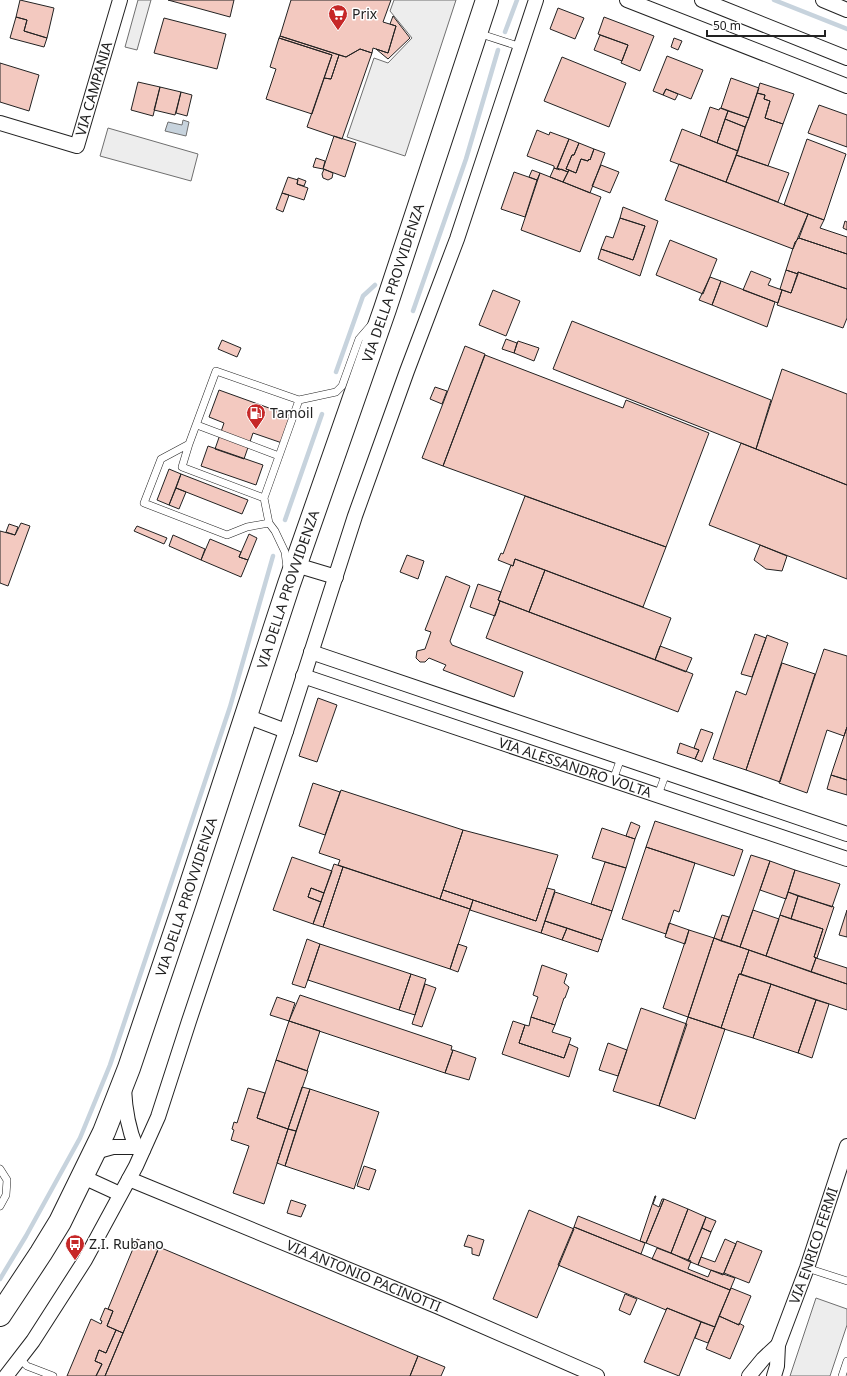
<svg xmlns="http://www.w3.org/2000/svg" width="847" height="1376" font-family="'Noto Sans',sans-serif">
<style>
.parking{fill:#ededed;stroke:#6f6f6f}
.water{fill:#c7d3dd;stroke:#6f6f6f}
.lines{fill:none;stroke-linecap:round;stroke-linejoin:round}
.stream{stroke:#c7d3dd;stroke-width:4.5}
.building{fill:#f3c9c0;stroke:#222}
.service-casing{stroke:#222;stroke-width:8}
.minor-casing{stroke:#222;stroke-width:16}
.primary-casing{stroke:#222;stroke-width:24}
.service{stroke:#fff;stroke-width:7}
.minor{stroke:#fff;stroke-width:14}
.primary{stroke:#fff;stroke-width:22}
.labels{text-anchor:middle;stroke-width:3;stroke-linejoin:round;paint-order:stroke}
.poi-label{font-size:14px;fill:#222;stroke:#fff;text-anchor:start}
.street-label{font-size:14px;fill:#222;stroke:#fff}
</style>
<rect width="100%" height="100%" fill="#fff"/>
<path class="parking" d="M138,0H151L137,50L125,47Z
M394,0H456L405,156L347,137L374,58L388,63L412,38L390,11Z
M108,128L198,154L191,181L100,156Z
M816,1298L847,1309V1325L830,1376H790Z"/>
<path class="water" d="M183,120L189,122L186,136L165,131L168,122L182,125Z"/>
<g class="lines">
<path class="stream" d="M774,0L847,29
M505,32L517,0
M413,311L466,159L498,50
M336,372L363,296L375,285
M285,520L322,414
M0,1279L26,1236L80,1138L110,1065L230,707L273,556"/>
</g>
<path class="building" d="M20,0L54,8L47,38L24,31L27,20L16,17Z
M168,0H234L230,17Z
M291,0H391L383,22L396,26L388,53L373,48L372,53L360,49L346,57L280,36Z
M558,8L584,18L575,39L550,29Z
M393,16L410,38L388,59L376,49L388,53L396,26L390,24Z
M16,17L27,20L24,31L47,38L44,47L10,38Z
M604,17L654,36L640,71L621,63L628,45L598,34Z
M164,18L226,34L217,69L154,53Z
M600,35L628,45L622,61L594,50Z
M280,36L339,55L331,79L324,78L332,55L279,38Z
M279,38L332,55L312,114L266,99L276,69L270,67Z
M674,38L682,41L678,50L671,47Z
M360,49L372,53L342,139L307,127L324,78L331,79L339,55L346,57Z
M667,56L703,70L691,99L666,89L663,95L653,91Z
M562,57L626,83L609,127L544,101Z
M0,63L39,75L29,111L0,102Z
M731,78L759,88L749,118L721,108Z
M138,82L160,87L153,116L131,110Z
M760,83L794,94L783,124L765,118L770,101L764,99L765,95L757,93Z
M160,87L181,92L175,115L154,110Z
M666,89L678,94L675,100L663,95Z
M181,92L192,95L187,116L176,113Z
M757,93L765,95L764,99L770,101L765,118L783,124L768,166L736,155Z
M819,105L847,115V147L808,133Z
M710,107L719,110L720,108L728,111L717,143L700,136Z
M728,111L749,118L745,127L725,119Z
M725,119L745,127L738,151L717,143Z
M682,129L738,151L726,182L670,161Z
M537,130L549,135L550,132L569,139L557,169L554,168V166L527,156Z
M334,136L356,143L345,177L323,169Z
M569,139L579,143L574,155H572L566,169L569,170L568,172L557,168Z
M807,139L846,154L824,220L784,205Z
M579,143L594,149L590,160L589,159L588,161L581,159L576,173L566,169L572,155H574Z
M594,149L605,153L590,193L563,182L569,170L576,173L581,159L588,161L589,159L590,160Z
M736,155L789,173L778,202L726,182Z
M316,158L325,161L323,169L313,167Z
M679,164L808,214L793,249L665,200Z
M601,165L619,172L610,193L592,186Z
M554,168L560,170L561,169L568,172L563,182L550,177Z
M324,169L333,173L332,178L328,180L323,178L322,174Z
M532,170L540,173L537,180L529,177Z
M514,172L537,180L525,217L501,209Z
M540,173L601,197L580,252L521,230Z
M288,177L298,180L297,184L308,188L304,200L282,193Z
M298,178L306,181L304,186L297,184Z
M282,193L289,195L283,212L276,209Z
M623,207L658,221L640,276L598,259L601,249L633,260L645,226L620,218Z
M808,214L824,220L820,228L847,237V254L799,238Z
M620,218L645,226L633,260L601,249L606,236L613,238Z
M845,221L847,222V230L843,228Z
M799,238L847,254V289L798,272V274L786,270L795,242Z
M670,240L717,259L703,294L656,275Z
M786,270L798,274L791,293L780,289Z
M751,271L771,279L768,285L782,290L778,303L743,290Z
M798,272L847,289V318L843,328L777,305L782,290L791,293Z
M710,277L721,281L712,305L699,300Z
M721,281L775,302L767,327L712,305Z
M493,290L520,301L506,336L479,325Z
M572,321L771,400L756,449L553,369Z
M506,339L517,343L514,353L502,349Z
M222,340L241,348L237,357L218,349Z
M518,341L539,348L534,361L514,353Z
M465,346L485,354L443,466L422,458Z
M485,355L623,408L626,400L709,433L666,547L443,466Z
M782,369L847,394V485L756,449Z
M435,387L447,391L442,404L430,399Z
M219,390L294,417L285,444L253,433L244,459L215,449L224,423L209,417Z
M741,443L847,485V579L709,525Z
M208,446L263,465L256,485L201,466Z
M169,469L181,474L169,505L157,500Z
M181,474L248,500L242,514L176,488Z
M176,488L186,492L179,509L169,505Z
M525,496L666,547L643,607L515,559L513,566L498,560L501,553L503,554Z
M21,523L30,526L8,586L0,583V531L15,535Z
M9,524L18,527L15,535L6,532Z
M137,526L167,538L164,544L134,531Z
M249,534L257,538L248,560L239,557Z
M173,535L205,549L201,560L169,546Z
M210,539L241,552L239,557L248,560L241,577L201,560Z
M760,545L787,556L782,571L766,569L754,560Z
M407,555L424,561L418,579L400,572Z
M515,559L545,570L529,612L498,600L511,565L513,566Z
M545,570L671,618L655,660L529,612Z
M446,576L470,586L450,641L452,645L523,672L514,697L443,670L446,665L429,658L425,662H420L416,658L417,651L425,649L431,632L425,630Z
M478,584L501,592L498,600L500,601L495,616L470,607Z
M500,601L693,674L678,712L486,638Z
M755,634L766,638L752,677L741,674Z
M767,635L788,643L746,770L713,759L736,691L746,695Z
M660,646L692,658L686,672L655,660Z
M824,649L847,656V727L844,736L827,730L807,793L779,783Z
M782,663L815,674L780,782L746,770Z
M318,698L337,705L317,762L299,756Z
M847,727V780L831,775Z
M701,729L713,733L702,762L695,759L699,750L694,748Z
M680,743L699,750L695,759L677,753Z
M831,775L847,780V795L827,789Z
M313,783L340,792L325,835L299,826Z
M341,790L463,830L440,899L338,865L340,860L319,853Z
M655,821L743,850L734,876L646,847Z
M631,822L640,826L635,839L626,836Z
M602,828L635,839L626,868L592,858Z
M463,830L558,855L536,921L443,890Z
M646,847L695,863L679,912L674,910L666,934L622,919Z
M751,855L770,861L740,947L721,941Z
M292,857L332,871L324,893L311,888L308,897L321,902L313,924L273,910Z
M770,861L795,870L786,899L760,890Z
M605,862L626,868L612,911L591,904Z
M334,864L343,867L323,927L313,924Z
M343,867L470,909L450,969L323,927Z
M795,870L840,884L832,907L788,892Z
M311,888L324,893L321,902L308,897Z
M547,888L555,890L541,933L470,910L473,900L536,921Z
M443,890L473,900L470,909L440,899Z
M555,892L612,911L602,940L545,921Z
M788,892L798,896L791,919L780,915Z
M798,896L834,907L817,958L814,957L823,929L791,919Z
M753,910L779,919L766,956L740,947Z
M847,910V937L839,935Z
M722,915L729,917L721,941L714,938Z
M780,915L823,929L814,957L816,958L811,972L766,956Z
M545,921L567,928L562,940L541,933Z
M669,923L689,930L685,944L665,937Z
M567,928L602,940L598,952L562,940Z
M689,930L714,938L688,1017L663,1008Z
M714,938L749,950L741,974H739L721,1028L688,1017Z
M307,939L320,944L305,988L292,984Z
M320,944L411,974L399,1010L308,980Z
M458,944L467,947L458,972L450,969Z
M749,950L847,984V1010L741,974Z
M816,958L847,968V984L811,972Z
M542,965L567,974L564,983L569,987L565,998H564L555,1025L531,1017L538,997L533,995Z
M411,974L426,979L415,1015L399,1010Z
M739,974L771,984L753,1038L721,1028Z
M425,984L436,988L422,1027L412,1024Z
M771,984L816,1000L798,1053L753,1038Z
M300,995L452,1046L451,1050H453L445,1073L289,1021Z
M277,997L295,1003L289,1021L270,1015Z
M816,1000L829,1004L812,1058L798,1053Z
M641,1008L687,1024L659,1106L613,1091Z
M531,1017L555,1025L552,1032L571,1038L564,1058L519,1043L525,1025L529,1026Z
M688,1017L725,1029L695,1119L659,1106Z
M289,1021L320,1031L307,1071L276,1060Z
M513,1021L525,1025L519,1043L564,1058L569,1044L578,1048L569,1077L502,1054Z
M608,1043L627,1050L618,1076L599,1070Z
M453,1050L476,1058L469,1080L445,1073Z
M276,1060L308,1071L288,1129L257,1118Z
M302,1087L310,1089L296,1131L288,1129Z
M248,1088L265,1093L257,1118L288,1129L264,1204L233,1193L249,1146L231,1140L234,1130L232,1129L234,1122L237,1123Z
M310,1089L379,1112L354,1189L285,1166Z
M288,1129L296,1131L285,1166L277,1163Z
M364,1166L376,1170L369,1190L357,1186Z
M655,1196H656L653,1204L659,1207L662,1199H664L646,1243L640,1241Z
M664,1199L688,1209L671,1253L646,1243Z
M291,1200L306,1205L301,1217L287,1213Z
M688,1209L706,1217L688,1261L671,1253Z
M529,1210L574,1229L537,1318L493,1299Z
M578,1216L645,1243L641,1254L574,1227Z
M706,1217L716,1221L711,1232L702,1228Z
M574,1227L730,1290L715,1327L667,1308L666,1310L558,1265Z
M702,1228L711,1232L698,1265L688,1261Z
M468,1235L484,1240L479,1256L472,1254V1248L464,1246Z
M137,1239L154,1246L153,1248L158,1250L123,1333L107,1326L113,1311L108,1309Z
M725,1239L736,1244L723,1275L698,1265L701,1257L715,1262Z
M737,1241L762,1251L749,1283L724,1273Z
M159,1247L418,1356L410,1376H105Z
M657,1248L691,1261L688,1269L708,1277L711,1270L735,1278L730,1290L652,1259Z
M731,1288L751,1296L739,1325L719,1316Z
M625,1294L637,1299L630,1315L619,1310Z
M105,1308L113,1311L107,1326L116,1330L106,1353L99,1350L95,1361L102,1364L96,1376H67L91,1319L101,1324L102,1321L100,1320Z
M667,1308L701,1322L679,1376L644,1362Z
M719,1316L739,1325V1323L744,1326L730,1359L706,1349Z
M701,1322L715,1327L708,1343L695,1338Z
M116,1330L123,1333L105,1376H96L102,1364L95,1361L99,1350L106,1353Z
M418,1356L445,1367L441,1376H410Z"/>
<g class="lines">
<g class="service-casing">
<path id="service" d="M478,33L521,47
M197,425L279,456
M189,444L182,467L264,498
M269,523L247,527L227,535L144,503L161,459L189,444L216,371L299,400
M287,568L285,552L275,531L269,523L264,498L299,400L336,392L342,386L359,339L372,324
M613,780L621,758
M658,795L666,773
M0,1169L7,1180L6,1195L0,1206
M807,1268L847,1281
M20,1359L27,1366L53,1376
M842,1376L847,1361"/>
</g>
<g class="minor-casing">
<g id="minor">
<path d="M627,0L847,86"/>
<path d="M702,0L847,58"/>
<path d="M823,0L847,10"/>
<path id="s1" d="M0,123L77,146L120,0"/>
<path d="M296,565L336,577"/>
<path d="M311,652L847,834"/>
<path id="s2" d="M303,676L847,859"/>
<path d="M246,716L286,731"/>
<path d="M124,1089C125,1109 128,1128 136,1147L143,1150"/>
<path d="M95,1152L113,1147H136"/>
<path d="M83,1177L120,1194"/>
<path id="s3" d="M129,1179L439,1307L597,1376"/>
<path d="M6,1376L33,1341L85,1260L136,1166L158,1117L189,1021L286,731L355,516L407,371L457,239L536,0"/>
<path d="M749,1376L763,1359L778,1345"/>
<path id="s4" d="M774,1376L777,1366L778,1345L807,1268L847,1146"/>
</g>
</g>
<g class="primary-casing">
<g id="primary">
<path id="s5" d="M0,1315L41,1253L60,1222L104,1132L129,1068L184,905L289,584L385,309L487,0"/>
</g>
</g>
<use href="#service" class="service"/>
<use href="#minor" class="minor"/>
<use href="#primary" class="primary"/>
</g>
<defs>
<g id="supermarket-pin" transform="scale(1)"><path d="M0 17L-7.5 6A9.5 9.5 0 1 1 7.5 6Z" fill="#c62828" stroke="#fff"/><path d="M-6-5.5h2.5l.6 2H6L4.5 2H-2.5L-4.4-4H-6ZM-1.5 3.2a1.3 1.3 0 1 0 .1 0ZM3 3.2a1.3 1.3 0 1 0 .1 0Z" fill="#fff"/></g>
<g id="fuel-pin" transform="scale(1)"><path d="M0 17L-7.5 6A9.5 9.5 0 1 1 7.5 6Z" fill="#c62828" stroke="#fff"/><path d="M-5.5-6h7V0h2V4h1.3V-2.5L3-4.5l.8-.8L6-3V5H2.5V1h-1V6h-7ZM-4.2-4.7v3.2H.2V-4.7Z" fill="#fff"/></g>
<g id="bus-pin" transform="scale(1)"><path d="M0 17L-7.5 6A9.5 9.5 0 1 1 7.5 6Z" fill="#c62828" stroke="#fff"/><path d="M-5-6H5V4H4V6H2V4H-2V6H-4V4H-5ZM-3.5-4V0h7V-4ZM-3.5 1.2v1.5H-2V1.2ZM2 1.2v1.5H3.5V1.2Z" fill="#fff"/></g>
</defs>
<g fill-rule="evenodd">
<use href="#supermarket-pin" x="338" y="14"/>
<use href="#fuel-pin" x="256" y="413"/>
<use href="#bus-pin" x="75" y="1244"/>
</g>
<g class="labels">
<g class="poi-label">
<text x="352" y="19">Prix</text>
<text x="270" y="418">Tamoil</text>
<text x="89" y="1249">Z.I. Rubano</text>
</g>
<g class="street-label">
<text dy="5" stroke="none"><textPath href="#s1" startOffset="140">VIA CAMPANIA</textPath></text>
<text dy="5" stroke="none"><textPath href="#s5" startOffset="1108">VIA DELLA PROVVIDENZA</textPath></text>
<text dy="5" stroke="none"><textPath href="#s5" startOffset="784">VIA DELLA PROVVIDENZA</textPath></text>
<text dy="5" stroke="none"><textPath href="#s2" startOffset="287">VIA ALESSANDRO VOLTA</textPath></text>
<text dy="5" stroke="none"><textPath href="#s5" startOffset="460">VIA DELLA PROVVIDENZA</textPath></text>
<text dy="5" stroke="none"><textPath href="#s4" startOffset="137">VIA ENRICO FERMI</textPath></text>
<text dy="5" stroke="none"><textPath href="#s3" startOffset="254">VIA ANTONIO PACINOTTI</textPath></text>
</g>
</g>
<path d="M707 30v6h118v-6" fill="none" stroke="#222222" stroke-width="2"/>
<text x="713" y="30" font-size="12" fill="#222222" stroke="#ffffff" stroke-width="3" paint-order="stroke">50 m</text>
</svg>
